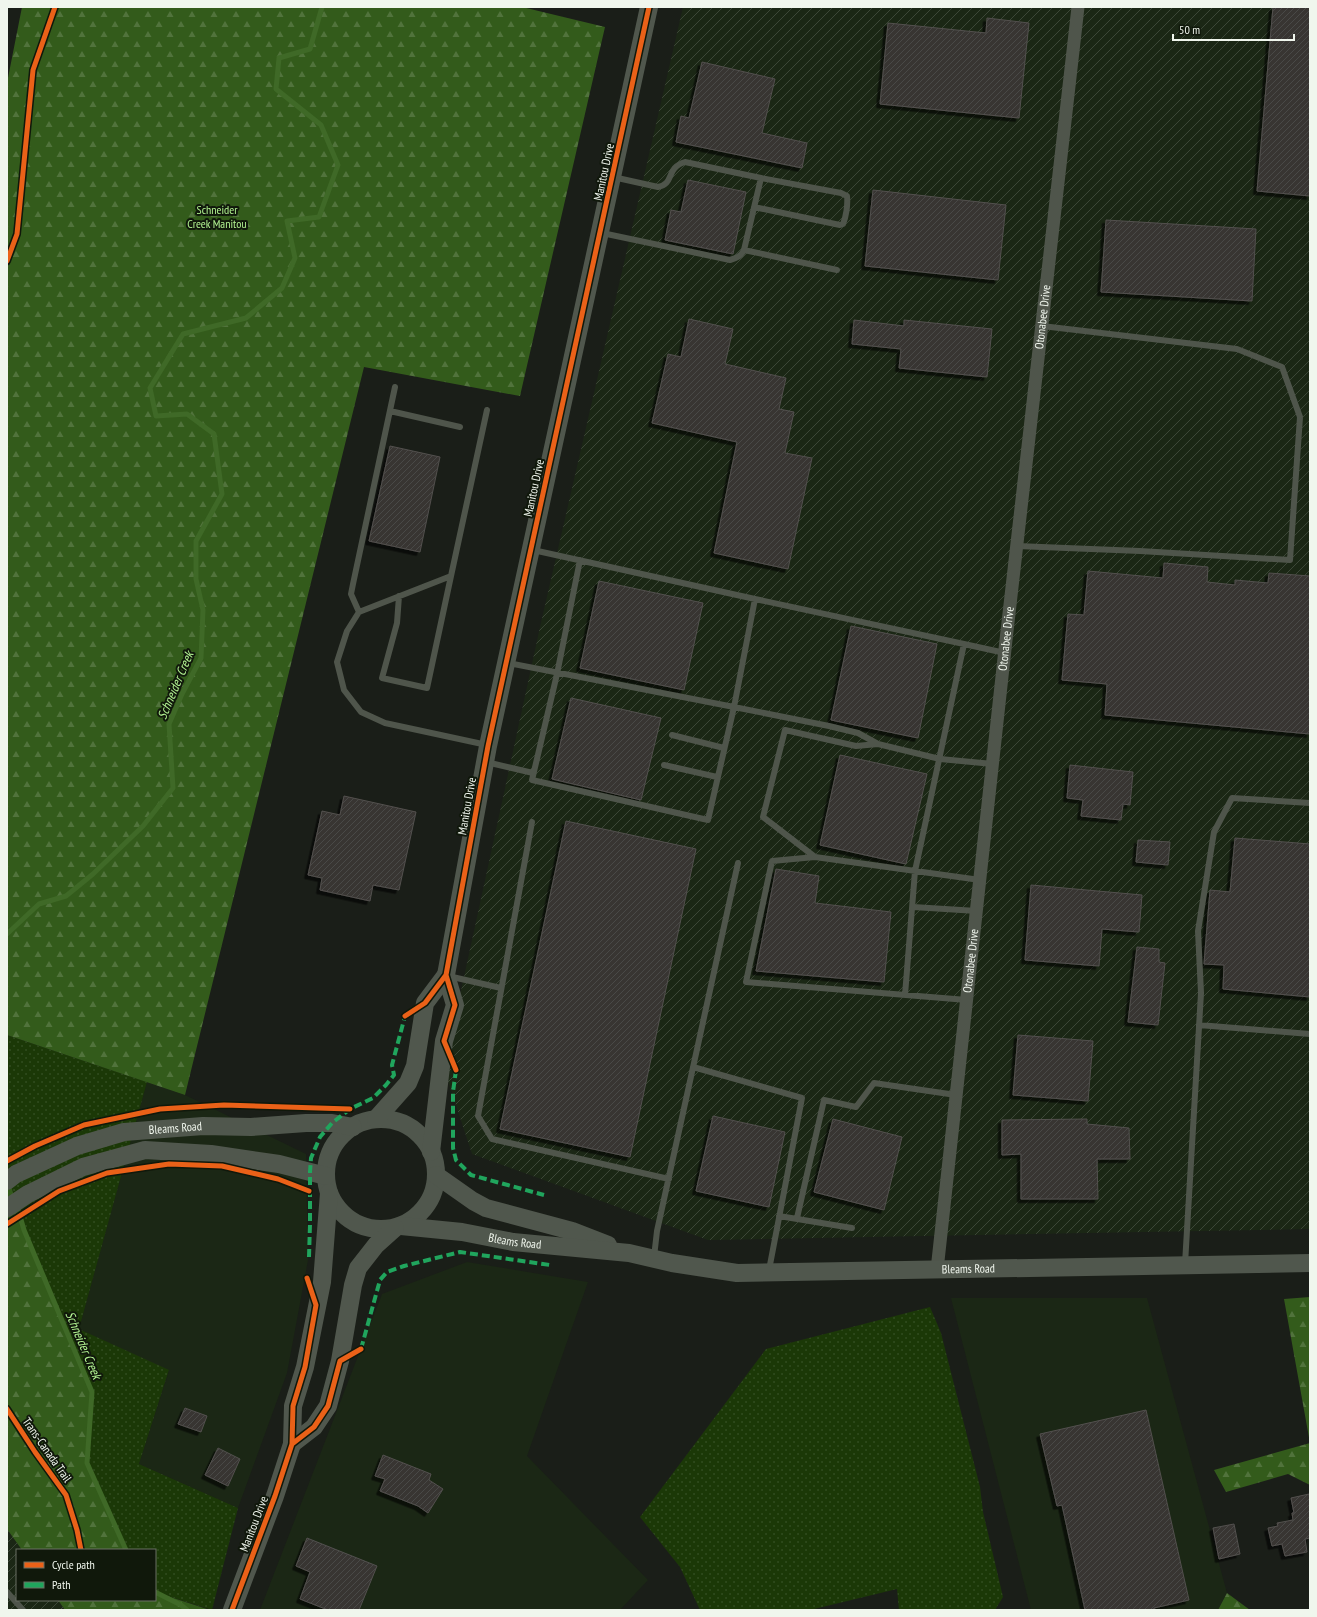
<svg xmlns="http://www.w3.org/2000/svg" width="1317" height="1617" font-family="'PT Sans Narrow',sans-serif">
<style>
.built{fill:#1b2715}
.industrial{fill:url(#industrial-furrows)}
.grass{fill:url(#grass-dots)}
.forest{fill:url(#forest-firs)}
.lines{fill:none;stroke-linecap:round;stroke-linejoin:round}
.stream{stroke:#3f6927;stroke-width:5}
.building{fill:url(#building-hatch);stroke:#53504e;filter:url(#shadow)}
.service{stroke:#4f554b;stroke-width:6}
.minor{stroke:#4f554b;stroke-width:13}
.secondary{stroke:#50574d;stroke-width:18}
.quiet{stroke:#20a55d;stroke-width:4;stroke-dasharray:8 4;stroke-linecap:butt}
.cycleway-casing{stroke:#10180b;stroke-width:8}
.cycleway{stroke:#ea6118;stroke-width:5}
.labels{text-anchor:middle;stroke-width:4;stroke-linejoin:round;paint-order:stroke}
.street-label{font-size:12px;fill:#f0f6ed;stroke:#10180b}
.park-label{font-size:12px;fill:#b1f290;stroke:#10180b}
.water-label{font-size:13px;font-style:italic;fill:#b5f694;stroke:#10180b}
</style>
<defs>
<pattern id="industrial-furrows" width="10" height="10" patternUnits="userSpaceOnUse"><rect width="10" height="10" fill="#1b2715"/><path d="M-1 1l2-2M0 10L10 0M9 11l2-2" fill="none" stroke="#3c4737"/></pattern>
<pattern id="grass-dots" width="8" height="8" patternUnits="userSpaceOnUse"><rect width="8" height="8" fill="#1b3807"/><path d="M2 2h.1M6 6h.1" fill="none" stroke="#314c1f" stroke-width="1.8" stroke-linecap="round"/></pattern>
<pattern id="forest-firs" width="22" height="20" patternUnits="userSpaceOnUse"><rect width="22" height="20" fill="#335b1b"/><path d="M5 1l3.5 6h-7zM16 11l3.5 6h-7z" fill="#51733c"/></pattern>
<pattern id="building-hatch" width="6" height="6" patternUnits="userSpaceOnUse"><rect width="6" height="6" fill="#373532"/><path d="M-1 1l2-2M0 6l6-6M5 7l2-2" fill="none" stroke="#4a4946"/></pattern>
<filter id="shadow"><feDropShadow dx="-3.5" dy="3.5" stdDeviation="0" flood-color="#0009"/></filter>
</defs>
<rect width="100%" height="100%" fill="#1a1e18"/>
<path class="built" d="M147,1082L185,1095L306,1154L308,1260L287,1373L238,1508L139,1464L169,1371L79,1329Z
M467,1262L588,1282L527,1456L648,1580L620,1610H260L382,1294Z
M951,1298H1147L1227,1593L1218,1610H1031Z"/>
<path class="industrial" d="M683,7H1310V1229L708,1240L472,1154L444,1069L540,627Z
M7,1529L22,1550H17V1600H58L65,1610H7Z"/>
<path class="grass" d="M7,1035L147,1082L79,1329L169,1370L139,1464L238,1508L212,1610L155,1592V1550H126L87,1463L92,1392L24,1230L7,1172Z
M930,1307L941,1333L980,1487L983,1512L1003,1597L995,1610H899L897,1589L810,1610H700L680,1567L640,1517L766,1349Z"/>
<path class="forest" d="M22,7H522L605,27L520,396L364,367L185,1095L7,1035V83Z
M7,1172L24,1230L92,1392L87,1463L126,1550H22L7,1529Z
M1310,1297V1485L1288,1474L1226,1492L1214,1470L1310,1443L1284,1299Z
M155,1592L210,1610H65L58,1600H155Z
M1227,1593L1250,1610H1218Z"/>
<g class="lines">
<path class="stream" d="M7,934L39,904L66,896L93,874L143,826L173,788L169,724L182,694L201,658L203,610L196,579V541L222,494L214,434L187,414L156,416L150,388L183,334L246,318L282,288L295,258L287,221L319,217L338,165L321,125L276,89L279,58L310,49L322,7
M17,1206L24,1230L92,1392L87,1463L126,1550
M155,1592L181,1605L187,1610"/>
</g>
<path class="building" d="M1273,7H1310V196L1257,191Z
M987,18L1029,23L1019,118L880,104L888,23L986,33Z
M702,62L775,79L762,133L807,143L802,168L676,142L681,116L689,118Z
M688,180L746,192L733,254L665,240L671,210L681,212Z
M873,190L1006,205L998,280L865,266Z
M1106,220L1256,229L1252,301L1101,292Z
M689,319L733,329L725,364L786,378L779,409L794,412L785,453L812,458L788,569L714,553L737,442L652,423L668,354L681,357Z
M854,320L904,326V320L992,329L987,377L899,368L901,349L852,344Z
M390,446L440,457L420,552L369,541Z
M1164,563L1208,567L1207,582L1235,585V580L1268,583L1269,573L1310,576V734L1105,715L1107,684L1062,680L1068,614L1084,615L1088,571L1163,578Z
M599,581L703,603L684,690L580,668Z
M851,626L937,644L918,738L831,720Z
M571,698L661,718L641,800L552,779Z
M840,755L927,774L906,864L820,845Z
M1070,765L1133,772L1130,805L1123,804L1121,820L1081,816L1083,800L1067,798Z
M344,796L416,812L399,890L373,885L370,901L320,890L322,878L308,875L322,811L340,815Z
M566,821L696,849L630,1157L500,1129Z
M1235,838L1310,844V997L1223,989L1224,965L1204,964L1210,890L1230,892Z
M1138,840L1170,842L1168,865L1136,862Z
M776,869L819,876L815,903L891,912L884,982L756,971Z
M1031,885L1142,895L1139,932L1102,929L1099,966L1025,960Z
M1137,947L1159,949V962L1165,963L1158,1025L1128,1022Z
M1018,1035L1093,1041L1088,1101L1013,1095Z
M713,1116L785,1132L769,1207L696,1191Z
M833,1119L902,1137L884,1210L814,1192Z
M1087,1119V1124L1129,1128L1130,1159H1097L1098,1199H1021V1154L1002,1155V1120Z
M185,1408L207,1416L201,1432L178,1424Z
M1146,1410L1189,1600L1154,1608V1610H1085L1062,1505L1057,1506L1040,1434Z
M218,1448L240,1459L228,1486L205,1475Z
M383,1455L431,1474L429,1480L443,1489L428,1513L418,1506L380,1491L385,1479L375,1476Z
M1309,1494L1310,1501V1538L1305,1539L1307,1552L1285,1556L1282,1544L1272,1546L1268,1528L1278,1526L1277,1523L1293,1520L1292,1513H1294L1291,1498Z
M1234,1524L1240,1554L1219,1559L1213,1528Z
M307,1538L377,1566L359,1610H328L300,1599L310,1572L296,1566Z"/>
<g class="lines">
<path class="service" d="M754,207L840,225L843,224C846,217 848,205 847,196L841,193L761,178
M602,233L730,260C737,258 741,256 744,250L761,178L685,162C665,168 675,184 658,187L613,177
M744,250L837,270
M390,411L460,427
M1017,546L1140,551L1290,560L1300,417L1282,367L1237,349L1042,326
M580,560L557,674L532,780L708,820L734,707L829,726L858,733L878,744
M399,596L397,623L382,678L427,688L451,576
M755,599L964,644L915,871L905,995
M359,612L351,594L353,584L395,387
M964,644L1005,653
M508,663L734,707L755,599L533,550
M672,735L724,748
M487,745L385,723L361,712L344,690L337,662L347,631L359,612L451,576L487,410
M486,762L533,773
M664,765L717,777
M532,822L478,1116L492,1139L669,1179
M815,857L772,861L746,982L967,1000
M980,880L815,857L763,817L785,730L856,746L878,744L940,759L993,764
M913,907L977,911
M448,976L501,988
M1199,1025L1310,1034
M693,1067L802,1098L769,1270
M779,1216L852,1228
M797,1218L824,1100L856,1107L874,1083L956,1095
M654,1257L657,1231L738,863
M1185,1264L1201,993L1198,931L1214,832L1232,798L1310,803
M7,1592L23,1610"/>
<path class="minor" id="s1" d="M937,1270L1006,640L1078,7"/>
<g class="secondary">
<circle cx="381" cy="1174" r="55"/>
<path d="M376,1119L408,1083L415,1066L425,1003L446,975"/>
<path d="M431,1152L444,1041L455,1005L446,975L488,746L649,7"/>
<path d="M436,1175L473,1201L486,1208L572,1231L608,1245"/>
<path id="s2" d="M7,1181L16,1174L77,1146L124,1132L203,1126L251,1127L306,1123H332L353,1127"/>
<path d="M7,1208L28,1194L83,1167L145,1150L211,1154L279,1164L326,1176"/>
<path id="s3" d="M401,1226L462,1232L513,1242L629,1253L672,1263L737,1273L1310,1263"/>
<path d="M292,1444L314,1427L328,1406L340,1361L353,1285L358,1268L376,1245L395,1228"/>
<path d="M232,1610L275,1496L292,1444L293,1406L305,1367L322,1282L329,1193"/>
</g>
<path class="quiet" d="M456,1070L453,1092V1148L456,1160L471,1175L544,1195
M309,1257L310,1224V1172L311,1158L320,1137L332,1123L350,1109L373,1098L386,1085L394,1075L392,1065L405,1016
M361,1349L380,1280L387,1272L404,1266L460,1252L550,1265"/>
<g class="cycleway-casing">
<path id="cycleway" d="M7,261L17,234L33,70L55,7
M405,1016L425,1003L446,975
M456,1070L444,1041L455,1005L446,975L488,746L649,7
M7,1161L35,1146L84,1125L160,1109L224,1105L350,1109
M7,1224L59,1191L107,1173L169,1164L222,1166L278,1179L309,1191
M7,1409L35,1452L66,1495L77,1530L81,1550
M292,1444L314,1427L328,1406L340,1361L361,1349
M232,1610L275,1496L292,1444L293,1406L305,1367L316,1305L307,1278"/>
</g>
<use href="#cycleway" class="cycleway"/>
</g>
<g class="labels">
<g class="street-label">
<text transform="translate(604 172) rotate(-78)" y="4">Manitou Drive</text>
<text dy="4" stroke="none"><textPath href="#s1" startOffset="959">Otonabee Drive</textPath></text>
<text transform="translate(534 488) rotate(-78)" y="4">Manitou Drive</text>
<text dy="4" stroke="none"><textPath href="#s1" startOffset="635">Otonabee Drive</textPath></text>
<text transform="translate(467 806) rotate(-80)" y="4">Manitou Drive</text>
<text dy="4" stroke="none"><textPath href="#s1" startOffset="311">Otonabee Drive</textPath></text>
<text dy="4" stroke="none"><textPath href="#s2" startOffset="179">Bleams Road</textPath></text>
<text dy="4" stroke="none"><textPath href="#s3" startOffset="115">Bleams Road</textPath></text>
<text dy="4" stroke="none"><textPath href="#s3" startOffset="571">Bleams Road</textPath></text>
<text transform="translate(47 1450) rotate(55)" y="4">Trans-Canada Trail</text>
<text transform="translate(254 1524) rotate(-69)" y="4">Manitou Drive</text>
</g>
<g class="park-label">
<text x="217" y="214">Schneider<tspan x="217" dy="14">Creek Manitou</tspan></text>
</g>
<g class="water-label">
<text transform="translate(175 685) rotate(-67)" y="5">Schneider Creek</text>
<text transform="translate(84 1345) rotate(67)" y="5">Schneider Creek</text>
</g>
</g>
<rect width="1317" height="1617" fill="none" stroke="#f0f6ed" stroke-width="16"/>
<rect x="16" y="1549" width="140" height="52" fill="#10180b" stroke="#6a7165"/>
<rect x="24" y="1562" width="20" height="6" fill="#ea6118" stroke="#6a7165"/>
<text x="52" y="1569" font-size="12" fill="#f0f6ed">Cycle path</text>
<rect x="24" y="1582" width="20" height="6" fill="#20a55d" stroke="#6a7165"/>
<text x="52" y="1589" font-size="12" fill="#f0f6ed">Path</text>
<path d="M1173 34v6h121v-6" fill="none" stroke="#f0f6ed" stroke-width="2"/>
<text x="1179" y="34" font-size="12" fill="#f0f6ed" stroke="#10180b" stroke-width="3" paint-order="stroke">50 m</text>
</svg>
